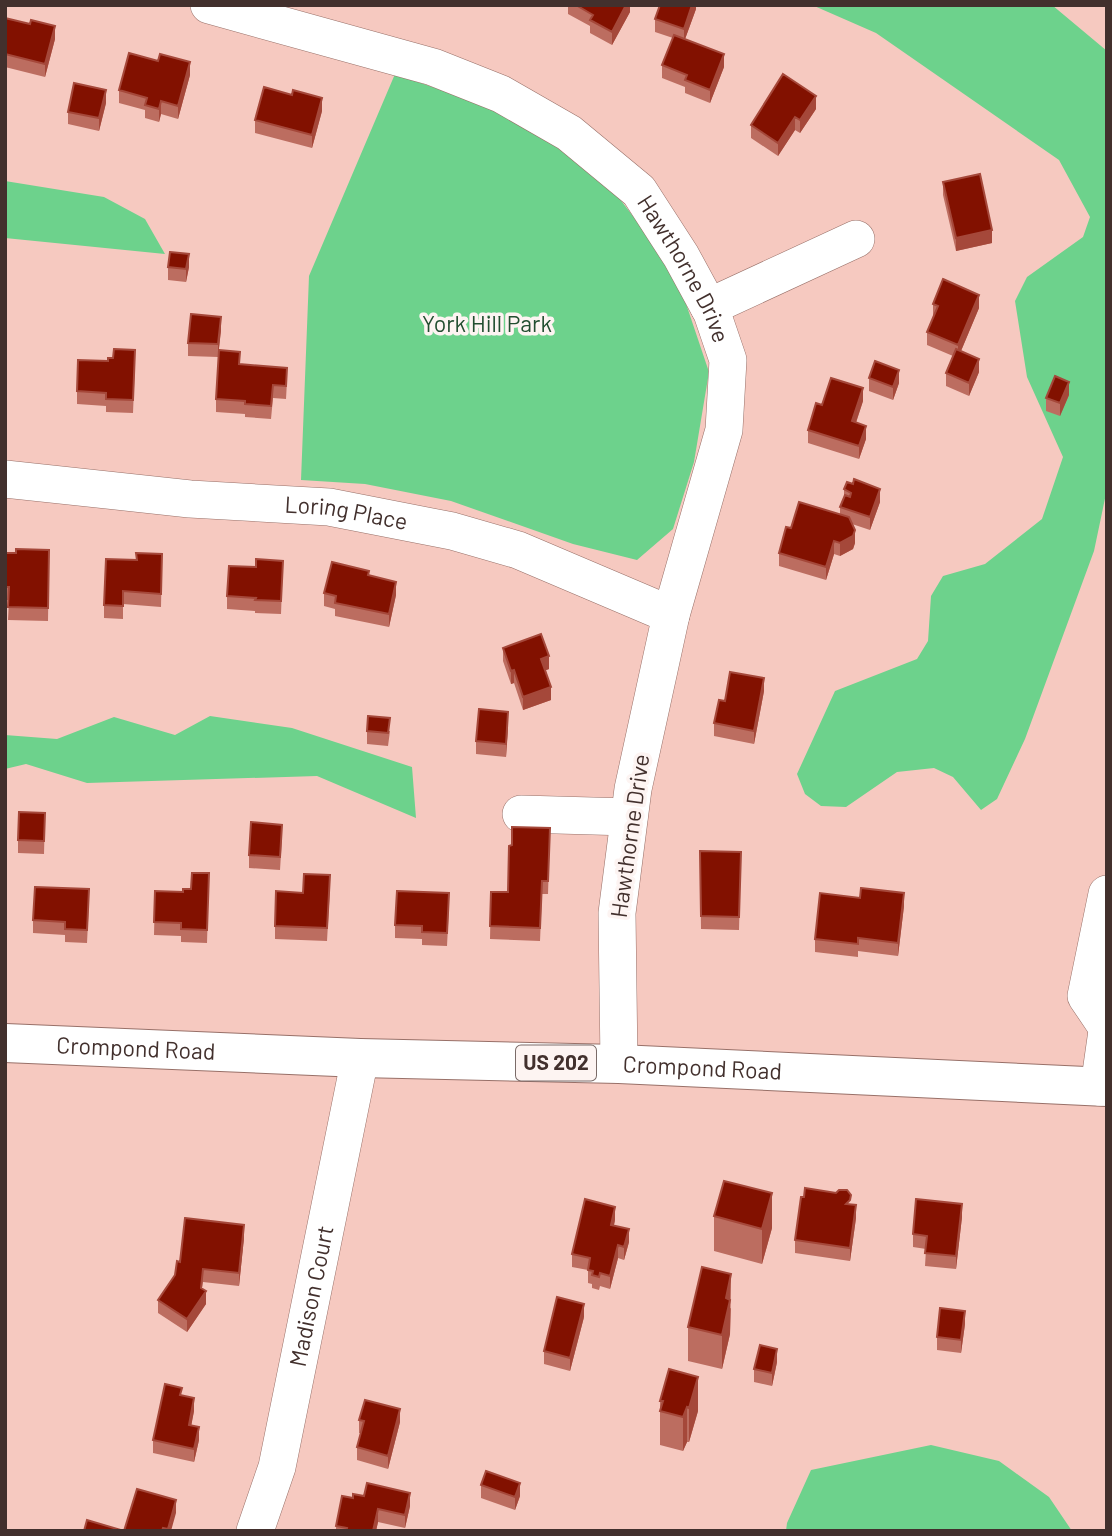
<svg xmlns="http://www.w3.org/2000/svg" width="1112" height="1536" font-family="Barlow,sans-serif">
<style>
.green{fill:#6dd28c}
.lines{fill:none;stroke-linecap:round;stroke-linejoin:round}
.minor-casing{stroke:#987068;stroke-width:38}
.highway-casing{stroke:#987068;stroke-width:40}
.minor{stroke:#fff;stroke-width:37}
.highway{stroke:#fff;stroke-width:38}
.wall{fill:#bc6d60}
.shaded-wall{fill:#a5483a}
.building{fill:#821100;stroke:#a5483a;stroke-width:2}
.labels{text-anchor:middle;stroke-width:7;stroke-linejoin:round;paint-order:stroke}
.shield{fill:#fdf4f2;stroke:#7a6b68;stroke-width:2}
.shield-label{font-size:21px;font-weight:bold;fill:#42302d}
.street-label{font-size:23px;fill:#42302d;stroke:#fdf4f2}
.park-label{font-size:23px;fill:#224e30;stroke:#fdf4f2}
</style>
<rect width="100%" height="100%" fill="#f6c9c0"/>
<path class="green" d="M812,5H1052L1107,51V489L1094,551L1025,739L997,799L981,810L953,777L934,768L897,772L846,807L821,806L805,794L797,774L835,691L917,659L928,641L931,596L943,576L985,564L1042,519L1063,457L1027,377L1015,301L1027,277L1083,237L1090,217L1059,160L876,33Z
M395,74L516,116L603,177L675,271L709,372L694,462L673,529L637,560L573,544L451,501L365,484L301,480L309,276Z
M5,181L104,197L145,219L165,254L5,238Z
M210,716L292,728L412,767L416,818L317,776L87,783L26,764L5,769V735L57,739L114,717L175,735Z
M931,1445L999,1461L1049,1497L1072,1531H786L787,1523L811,1470Z"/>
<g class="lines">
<g class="minor-casing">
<g id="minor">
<path id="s1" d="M209,5L433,67L501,94L569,133L639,191L681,256L712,313L728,360L724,430L671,615L633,789L617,913L619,1064"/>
<path d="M709,307L856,239"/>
<path id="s2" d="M5,479L190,499L329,507L452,531L518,550L671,615"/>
<path d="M521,814L629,817"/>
<path d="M1107,894L1086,996L1107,1027"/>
<path d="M1099,1087L1107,1031"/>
<path id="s3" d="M255,1531L277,1467L360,1058"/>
</g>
</g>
<g class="highway-casing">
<g id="highway">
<path id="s4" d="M5,1043L360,1058L619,1064L1107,1087"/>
</g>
</g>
<use href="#minor" class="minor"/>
<use href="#highway" class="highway"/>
</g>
<path class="wall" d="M568,5H630V12L612,45L590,33V26L568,14Z
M696,5V9L685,39L724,67L710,103L685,93V87L662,78V65L673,38L655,32V19Z
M5,18L30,24L55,39L45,77L5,67Z
M190,75L178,119L161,114L159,122L145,118V110L119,103V90Z
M106,103L99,131L68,124V112Z
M816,109L800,133L795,130L778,156L751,138V125Z
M322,111L312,148L255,133V120Z
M943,182L992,243L956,251L943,195Z
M168,267H189L186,282L168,280Z
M933,304L979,308L961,351L979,372L969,396L946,386V373L953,356L927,345V332L934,317H933Z
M221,330L218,357L188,356V343Z
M135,363L133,413L106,412V406L77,404V391Z
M240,364L287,381L286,399L273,398L271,419L245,417V414L216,412V399Z
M869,378L899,383L893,400L869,391Z
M1069,395L1060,416L1046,411V398Z
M863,401L856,423L866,439L859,459L808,443V430L822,405Z
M844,489L880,502L870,530L852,524L855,543L853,549L840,556L834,554L826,580L779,566V553L791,528L840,515V507L844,499Z
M49,550L48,621L8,620L9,600H5V553H16Z
M162,554L161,607L123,604V619L104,618V605L137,560Z
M283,561L281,614L255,613V611L227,609V596L256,567Z
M369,576L396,595L389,627L335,616V609L324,606V593Z
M503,648L549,669L546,670L551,700L523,710L514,683L511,684L503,661Z
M764,691L754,744L714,736V723L725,701Z
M508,725L506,757L476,754V741Z
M367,731H390L388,746L367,744Z
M45,813L44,854L18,853V840Z
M550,828L548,894H542L540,941L490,939L491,892H508L512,845Z
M282,838L280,870L249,868V855Z
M700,851L741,852L739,930L701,929Z
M209,873L207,943L181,942V936L154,935L155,891L183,892L191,889Z
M330,888L327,941L275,939V926L303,893Z
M89,902L87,943L65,942V935L33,933V920Z
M449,906L447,946L422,945V939L395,938V925Z
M904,906L898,956L858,951V957L815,952V939Z
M851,1205L856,1218L850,1261L795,1253V1240Z
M714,1216L772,1228L762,1264L714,1251Z
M962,1217L956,1269L925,1266L926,1249L913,1247V1234Z
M615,1220L614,1225L629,1242L624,1260L618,1258L610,1289L600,1286L599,1290L592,1288V1284L588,1283V1270L572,1267V1254Z
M244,1238L239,1286L203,1282L202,1288L206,1304L187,1332L158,1313V1300L175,1275Z
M731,1308L730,1334L722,1369L688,1361V1327Z
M584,1317L570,1371L544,1364V1351Z
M965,1324L961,1353L937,1350V1337Z
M777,1362L772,1386L754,1382V1369Z
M669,1369L698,1411L689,1442H687L683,1451L660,1445V1401Z
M182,1396L194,1411L191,1425L199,1440L194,1462L153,1453V1440Z
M359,1420L400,1422L388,1469L357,1460V1447L361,1433H359Z
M481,1485L520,1496L515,1510L481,1498Z
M353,1498L410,1506L405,1528L378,1522L376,1531H336V1526Z"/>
<path class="shaded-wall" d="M626,5H630V12L612,45V32Z
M692,5H696V9L684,42V29Z
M55,26V39L45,77V64Z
M724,54V67L710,103V90Z
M190,62V75L178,119V106Z
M106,90V103L99,131V118Z
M816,96V109L800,133V120Z
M322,98V111L312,148V135Z
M161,101V114L159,122V109Z
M795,117V130L778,156V143Z
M992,230V243L956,251V238Z
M189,254V267L186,282V269Z
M979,295V308L958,358V345Z
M221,317V330L218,357V344Z
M979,359V372L969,396V383Z
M899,370V383L893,400V387Z
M1069,382V395L1060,416V403Z
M863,388V401L852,434V421Z
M866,426V439L859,459V446Z
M880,489V502L870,530V517Z
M855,530V543L853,549L840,556V543Z
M834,541V554L826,580V567Z
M396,582V595L389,627V614Z
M549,656V669L541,672V659Z
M514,670V683L511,684V671Z
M764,678V691L754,744V731Z
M551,687V700L523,710V697Z
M508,712V725L506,757V744Z
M904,893V906L898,956V943Z
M772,1193V1228L762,1264V1229Z
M962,1204V1217L956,1269V1256Z
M856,1205V1218L850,1261V1248Z
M615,1207V1220L611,1238V1225Z
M244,1225V1238L239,1286V1273Z
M629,1229V1242L624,1260V1247Z
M618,1245V1258L610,1289V1276Z
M203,1269L201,1299L206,1291V1304L187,1332V1319L201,1288Z
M731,1274L730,1334L722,1369V1335L726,1298Z
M584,1304V1317L570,1371V1358Z
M965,1311V1324L961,1353V1340Z
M777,1349V1362L772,1386V1373Z
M698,1377V1411L689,1442V1408Z
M194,1398V1411L189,1438V1425Z
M687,1407V1442L683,1451V1417Z
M400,1409V1422L388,1469V1456Z
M199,1427V1440L194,1462V1449Z
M520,1483V1496L515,1510V1497Z
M410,1493V1506L405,1528V1515Z
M176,1500V1513L171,1531H168Z
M378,1509V1522L376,1531H373Z"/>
<path class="building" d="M576,5H626L612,32L590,20L593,15Z
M660,5H692L684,29L655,19Z
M5,18L30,24L31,20L55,26L45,64L5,54Z
M674,35L724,54L710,90L685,80L687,75L662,65Z
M129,53L158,61L160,54L190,62L178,106L161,101L159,109L145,105L147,98L119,90Z
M783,74L816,96L800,120L795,117L778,143L751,125Z
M74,83L106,90L99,118L68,112Z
M264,87L292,95L293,90L322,98L312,135L255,120Z
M980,174L992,230L956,238L943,182Z
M170,252L189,254L186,269L168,267Z
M943,279L979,295L958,345L927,332L938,306L933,304Z
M191,314L221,317L218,344L188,343Z
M114,349L135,350L133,400L106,399V393L77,391L78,360L108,361V358H113Z
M956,349L979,359L969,383L946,373Z
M219,350L240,352L239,364L287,368L286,386L273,385L271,406L245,404V401L216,399Z
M875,361L899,370L893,387L869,378Z
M1055,376L1069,382L1060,403L1046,398Z
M831,378L863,388L852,421L866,426L859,446L808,430L816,403L822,405Z
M854,479L880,489L870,517L840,507L845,495L850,497L851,493L844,489L847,482L853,484Z
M799,502L849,517L855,530L853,536L840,543L834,541L826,567L779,553L786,527L791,528Z
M16,549L49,550L48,608L8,607L9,587H5V553H16Z
M136,553L162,554L161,594L123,591V606L104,605L106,559L137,560Z
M256,559L283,561L281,601L255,600L256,598L227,596L229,566L256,567Z
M332,562L369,571L368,575L396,582L389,614L335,603L336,596L324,593Z
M541,634L549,656L541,659L551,687L523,697L514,670L511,671L503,648Z
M730,672L764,678L754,731L714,723L719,700L725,701Z
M479,709L508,712L506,744L476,741Z
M368,716L390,718L388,733L367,731Z
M19,812L45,813L44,841L18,840Z
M251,822L282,825L280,857L249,855Z
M512,827L550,828L548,881H542L540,928L490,926L491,892H508L509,846L512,845Z
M700,851L741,852L739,917L701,916Z
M192,873H209L207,930L181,929V923L154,922L155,891L183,892V889H191Z
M304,874L330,875L327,928L275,926L276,891L303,893Z
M35,887L89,889L87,930L65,929V922L33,920Z
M861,888L904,893L898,943L858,938V944L815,939L820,893L860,898Z
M397,891L449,893L447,933L422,932V926L395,925Z
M724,1181L772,1193L762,1229L714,1216Z
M805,1188L836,1193L839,1190H847L851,1195L850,1200L846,1204L856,1205L850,1248L795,1240L801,1197H804Z
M585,1199L615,1207L611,1225L629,1229L624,1247L618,1245L610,1276L600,1273L599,1277L592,1275L593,1271L588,1270L590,1258L572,1254Z
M916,1199L962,1204L956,1256L925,1253L927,1236L913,1234Z
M185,1218L244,1225L239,1273L203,1269L201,1288L206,1291L187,1319L158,1300L175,1275L177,1261L180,1262Z
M702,1267L731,1274L726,1298L730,1300L722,1335L688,1327Z
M557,1297L584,1304L570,1358L544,1351Z
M940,1308L965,1311L961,1340L937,1337Z
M760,1345L777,1349L772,1373L754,1369Z
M669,1369L698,1377L689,1408L687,1407L683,1417L660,1411L663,1401H660Z
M165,1384L182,1388L180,1395L194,1398L189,1425L199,1427L194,1449L153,1440Z
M365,1400L400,1409L388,1456L357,1447L364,1421L359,1420Z
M486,1471L520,1483L515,1497L481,1485Z
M367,1483L410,1493L405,1515L378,1509L373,1531H346L347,1528L336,1526L342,1496L353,1498V1494L364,1496Z
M137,1489L176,1500L168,1529L163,1528L162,1531H84L87,1520L124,1531Z"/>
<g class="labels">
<rect class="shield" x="516" y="1045.5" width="80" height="35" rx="5"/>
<g class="shield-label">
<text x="556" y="1070">US 202</text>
</g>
<g class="street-label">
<text dy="8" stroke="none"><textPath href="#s1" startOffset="565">Hawthorne Drive</textPath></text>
<text dy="8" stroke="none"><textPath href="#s2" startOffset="343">Loring Place</textPath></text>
<text transform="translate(630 836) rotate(-82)" y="8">Hawthorne Drive</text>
<text dy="8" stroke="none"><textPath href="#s4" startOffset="131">Crompond Road</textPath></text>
<text dy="8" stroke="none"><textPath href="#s4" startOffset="698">Crompond Road</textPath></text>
<text dy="8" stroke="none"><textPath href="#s3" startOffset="242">Madison Court</textPath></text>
</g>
<g class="park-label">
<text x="487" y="332">York Hill Park</text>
</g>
</g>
<rect width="1112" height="1536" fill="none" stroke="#42302d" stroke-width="14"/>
</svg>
